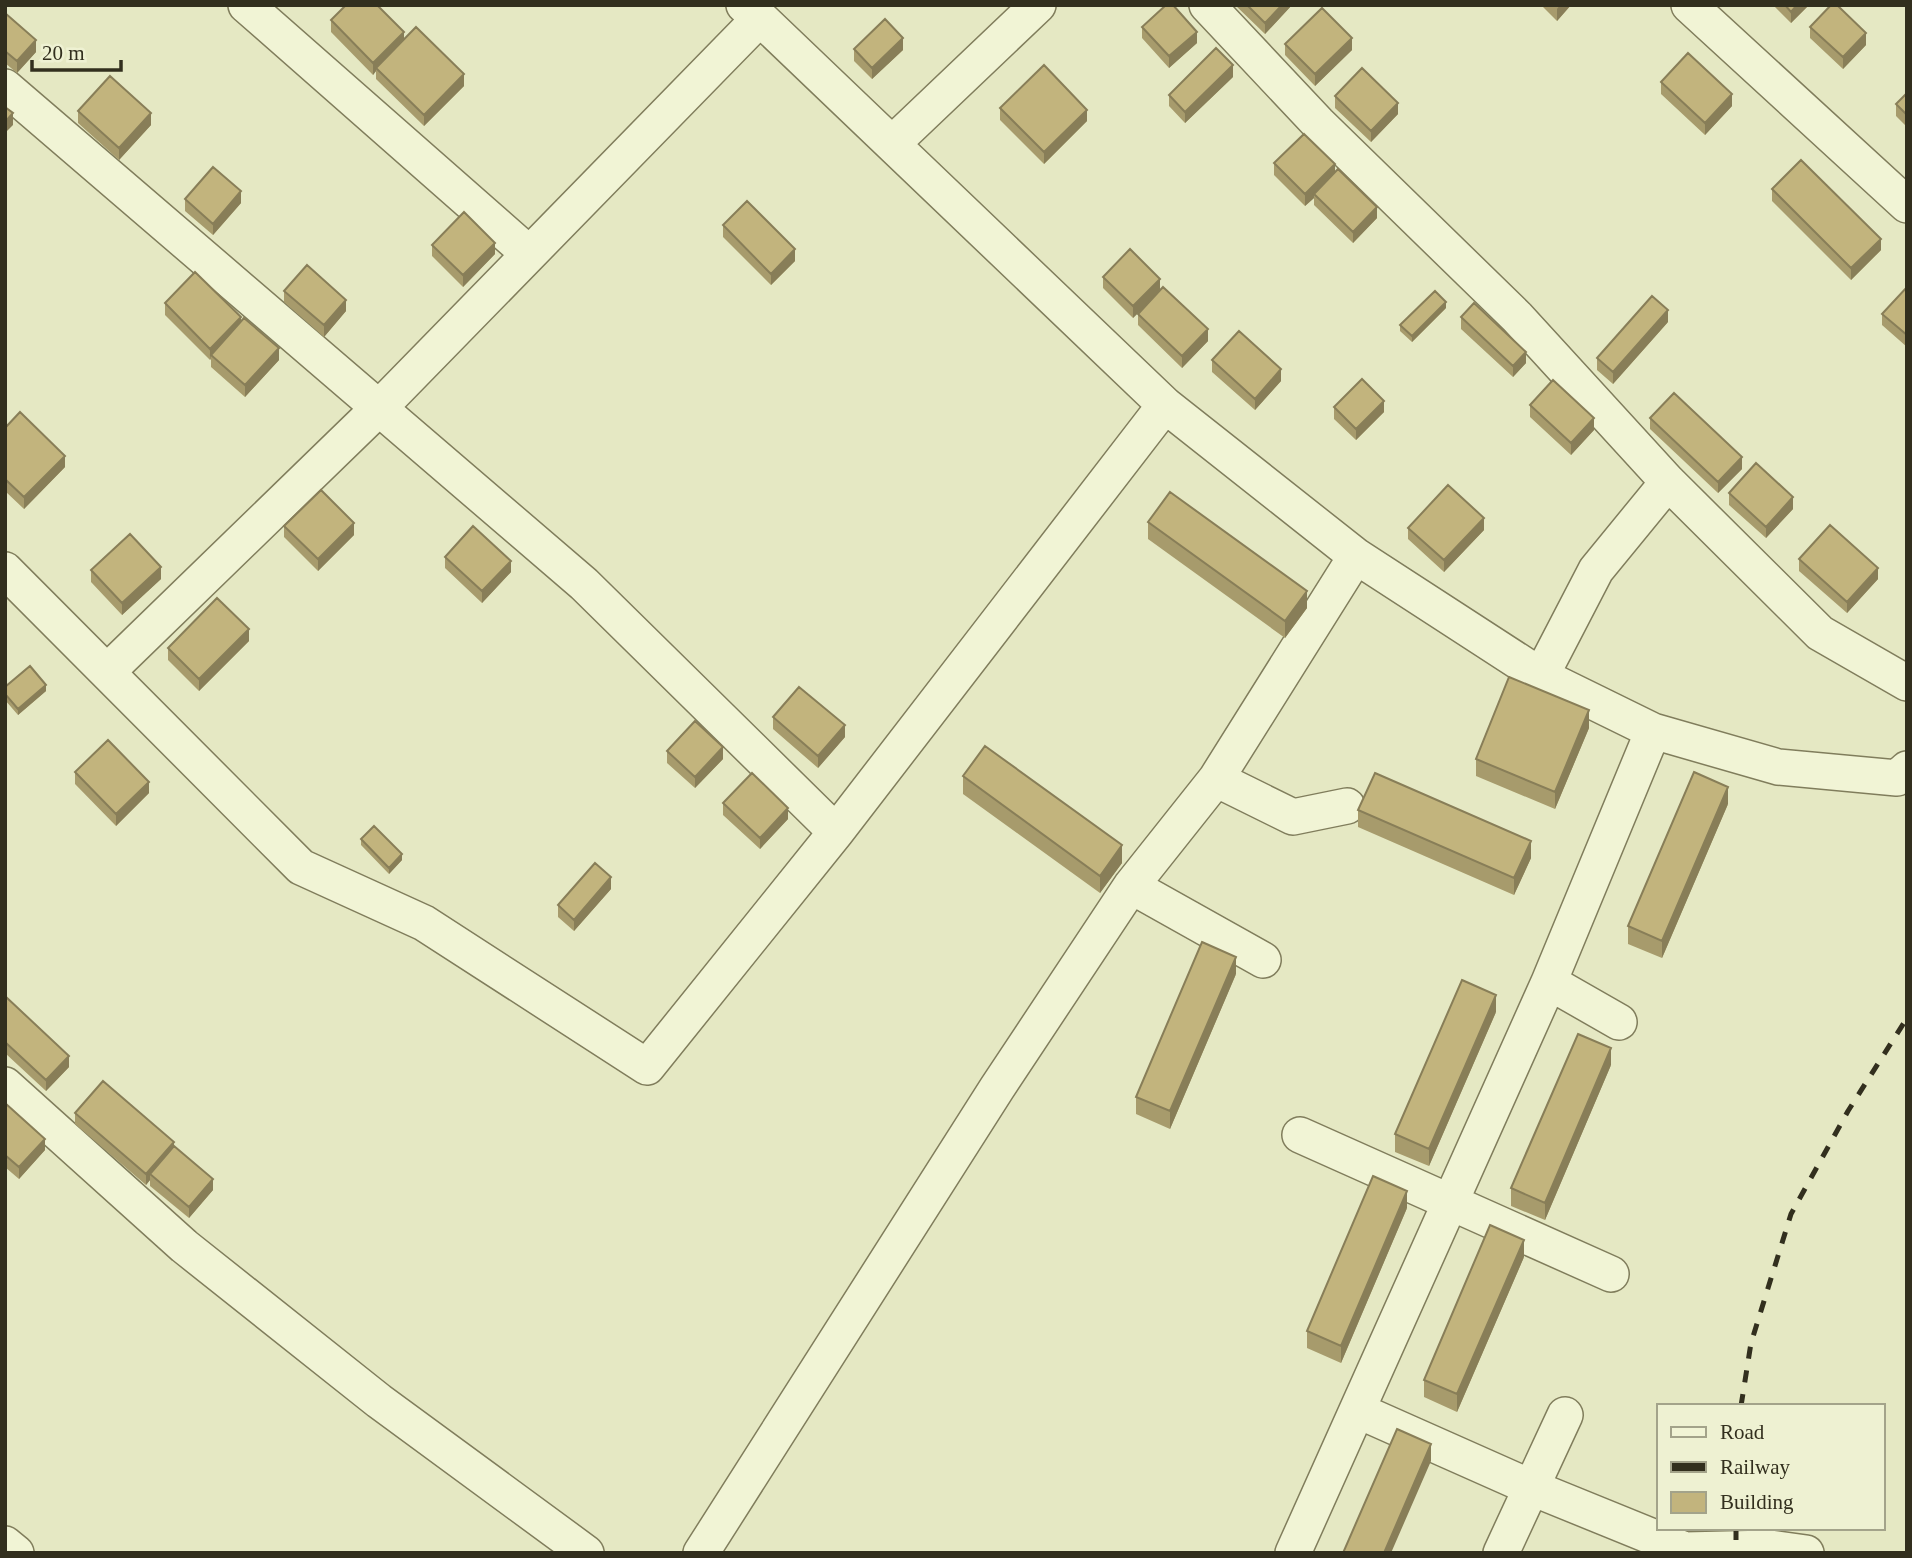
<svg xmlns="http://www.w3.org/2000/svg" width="1912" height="1558" font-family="'Times New Roman',serif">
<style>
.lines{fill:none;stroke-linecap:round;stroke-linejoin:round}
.minor-casing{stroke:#807d5c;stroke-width:38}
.minor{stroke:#f1f4d5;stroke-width:35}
.rail{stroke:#322f1e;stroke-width:5;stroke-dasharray:12 12;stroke-linecap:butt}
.wall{fill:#a79b6c}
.shaded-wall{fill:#887e58}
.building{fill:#c2b47d;stroke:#887e58;stroke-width:2}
</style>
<rect width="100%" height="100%" fill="#e5e8c3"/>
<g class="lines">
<g class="minor-casing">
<path id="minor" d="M246,5L528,253
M1207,5L1318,123L1517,317L1668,482L1820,633L1907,683
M1689,5L1907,205
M760,18L1165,405L1356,556L1541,676L1653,731L1778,767L1897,778L1907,769
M5,87L584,584L836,832
M893,143L1038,5
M5,570L301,867L424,923L647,1067L836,832L1165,405
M108,671L380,407L760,18L744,5
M1541,676L1596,570L1668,482
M1216,779L1293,817L1347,806
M1131,886L1263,960
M1549,982L1619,1022
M5,1085L184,1246L379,1401L586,1553
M1300,1135L1611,1274
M1359,1411L1530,1487L1685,1550L1770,1548L1806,1553
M5,1544L16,1553
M701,1553L997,1088L1131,886L1216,779L1356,556
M1293,1553L1549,982L1653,731
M1501,1553L1565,1415"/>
</g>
<use href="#minor" class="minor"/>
<path class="rail" d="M1741,1406L1751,1343L1791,1214L1848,1111L1907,1018
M1736,1528V1553"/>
</g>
<path class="wall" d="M1235,5H1292L1265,34Z
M1541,5H1571L1557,21Z
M1773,5H1809L1791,23Z
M5,13L36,52L17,73L5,63Z
M331,20L404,40L464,86L424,126L376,79V71L373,75L331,32Z
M1142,27L1197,43L1169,68L1142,38Z
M1810,27L1866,45L1843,69L1810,38Z
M1285,44L1352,50L1315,86L1285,55Z
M854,49L903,50L872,79L854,61Z
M1233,77L1185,123L1169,106V95Z
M1661,82L1732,106L1705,135L1661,94Z
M1907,93V127L1896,116V104Z
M1335,96L1398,114L1371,142L1335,108Z
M1000,108L1087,121L1044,164L1000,120Z
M78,111L151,125L119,160L78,123Z
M1274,163L1335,172L1377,218L1353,243L1314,205V198L1305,206L1274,175Z
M1772,189L1881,250L1851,280L1772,201Z
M185,199L241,203L213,235L185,211Z
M723,225L795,261L771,285L723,237Z
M432,245L495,254L463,287L432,256Z
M1103,277L1160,290L1208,341L1182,368L1138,325V314L1142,309L1133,318L1103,288Z
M1907,287V347L1882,325V314Z
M284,291L346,311L324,337L284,302Z
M165,303L241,322L279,360L245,397L211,367V359L210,360L165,315Z
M1446,308L1412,342L1400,331V325Z
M1461,317L1526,363L1513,377L1461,329Z
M1668,322L1613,384L1597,370V358Z
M1212,360L1281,381L1255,410L1212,372Z
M1530,405L1594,430L1571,455L1530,417Z
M1334,407L1384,412L1356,440L1334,419Z
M1650,418L1742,469L1718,493L1650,429Z
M5,428L65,467L24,509L5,491Z
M1729,493L1793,509L1766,538L1729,505Z
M1148,522L1307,608L1285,638L1148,539Z
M284,526L354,535L318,571L284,537Z
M1408,528L1484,530L1444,572L1408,539Z
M445,557L511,572L482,603L445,568Z
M1799,559L1878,579L1847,613L1799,571Z
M91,570L161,579L122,615L91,582Z
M249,641L199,691L168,660V648Z
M5,687L46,691L18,715L5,700Z
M773,717L845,737L818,768L773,729Z
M1589,728L1555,809L1476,776V759Z
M667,751L723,759L695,788L667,763Z
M75,772L149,793L116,826L75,784Z
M963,776L1122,863L1100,893L963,794Z
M723,803L788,819L760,849L723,815Z
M1728,804L1662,958L1628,944V926Z
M1358,810L1531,858L1514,895L1358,827Z
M361,839L402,860L389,874L361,845Z
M611,889L574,931L558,917V905Z
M1236,974L1170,1129L1136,1114V1097Z
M5,996L69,1067L46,1091L5,1053Z
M1496,1012L1429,1166L1395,1152V1134Z
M1611,1065L1545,1220L1511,1206V1188Z
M5,1103L45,1150L19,1179L5,1167Z
M75,1113L174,1147L213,1190L189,1218L150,1186V1180L146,1185L75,1124Z
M1407,1208L1341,1363L1307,1348V1331Z
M1524,1257L1457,1412L1424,1397V1380Z"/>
<path class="shaded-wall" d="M1282,5H1292L1265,34V23Z
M1560,5H1571L1557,21V9Z
M1797,5H1809L1791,23V12Z
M404,32V44L376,68V71L373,75V63Z
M1197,32V43L1169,68V56Z
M1866,33V45L1843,69V57Z
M903,38V50L872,79V68Z
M1352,38V50L1315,86V74Z
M36,40V52L17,73V61Z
M1233,65V77L1185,123V112Z
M464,74V86L424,126V115Z
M1732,94V106L1705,135V123Z
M1398,103V114L1371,142V131Z
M1087,110V121L1044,164V152Z
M13,113V125L5,133V122Z
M151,113V125L119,160V148Z
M1335,164V176L1314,194V198L1305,206V194Z
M241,191V203L213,235V224Z
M1377,207V218L1353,243V232Z
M1881,239V250L1851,280V268Z
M495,243V254L463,287V275Z
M795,249V261L771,285V274Z
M1160,279V291L1133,318V306Z
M346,300V311L324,337V325Z
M1446,302V308L1412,342V336Z
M1668,310V322L1613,384V372Z
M241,317V329L211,355L210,360V349Z
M1208,329V341L1182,368V356Z
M279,348V360L245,397V385Z
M1526,352V363L1513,377V366Z
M1281,369V381L1255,410V399Z
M1384,401V412L1356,440V429Z
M1594,418V430L1571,455V443Z
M65,456V467L24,509V497Z
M1742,457V469L1718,493V482Z
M1793,497V509L1766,538V527Z
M1484,518V530L1444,572V560Z
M354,523V535L318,571V559Z
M511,561V572L482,603V591Z
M161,567V579L122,615V603Z
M1878,568V579L1847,613V602Z
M1307,591V608L1285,638V621Z
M249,629V641L199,691V679Z
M46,685V691L18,715V709Z
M1589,710V728L1555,809V792Z
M845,725V737L818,768V756Z
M723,747V759L695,788V777Z
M149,782V793L116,826V814Z
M1728,787V804L1662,958V941Z
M788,808V819L760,849V838Z
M1531,841V858L1514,895V878Z
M1122,845V863L1100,893V876Z
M402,854V860L389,874V868Z
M611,877V889L574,931V920Z
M1236,957V974L1170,1129V1111Z
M1496,995V1012L1429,1166V1149Z
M1611,1048V1065L1545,1220V1203Z
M69,1056V1067L46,1091V1080Z
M45,1139V1150L19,1179V1167Z
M174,1142V1153L150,1174V1180L146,1185V1174Z
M213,1179V1190L189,1218V1207Z
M1407,1191V1208L1341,1363V1346Z
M1524,1240V1257L1457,1412V1394Z
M1431,1444V1461L1391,1553H1384Z"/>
<path class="building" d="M346,5H377L404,32L373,63L331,20Z
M1166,5H1173L1197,32L1169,56L1142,27Z
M1247,5H1282L1265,23Z
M1785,5H1797L1791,12Z
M1831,5H1837L1866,33L1843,57L1810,27Z
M1322,8L1352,38L1315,74L1285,44Z
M5,13L36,40L17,61L5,51Z
M885,19L903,38L872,68L854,49Z
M416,27L464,74L424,115L376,68Z
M1216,48L1233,65L1185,112L1169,95Z
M1688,53L1732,94L1705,123L1661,82Z
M1044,65L1087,110L1044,152L1000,108Z
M1362,68L1398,103L1371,131L1335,96Z
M110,76L151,113L119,148L78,111Z
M1907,93V115L1896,104Z
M5,107L13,113L5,122Z
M1304,134L1335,164L1305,194L1274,163Z
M1801,160L1881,239L1851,268L1772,189Z
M213,167L241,191L213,224L185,199Z
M1338,169L1377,207L1353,232L1314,194Z
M747,201L795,249L771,274L723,225Z
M464,212L495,243L463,275L432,245Z
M1130,249L1160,279L1133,306L1103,277Z
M307,265L346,300L324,325L284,291Z
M195,272L241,317L210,349L165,303Z
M1163,287L1208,329L1182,356L1138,314Z
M1907,287V335L1882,314Z
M1435,291L1446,302L1412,336L1400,325Z
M1652,296L1668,310L1613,372L1597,358Z
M1474,303L1526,352L1513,366L1461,317Z
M244,318L279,348L245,385L211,355Z
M1239,331L1281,369L1255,399L1212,360Z
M1362,379L1384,401L1356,429L1334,407Z
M1553,380L1594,418L1571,443L1530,405Z
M1674,393L1742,457L1718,482L1650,418Z
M20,412L65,456L24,497L5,479V428Z
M1756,463L1793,497L1766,527L1729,493Z
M1448,485L1484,518L1444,560L1408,528Z
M321,490L354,523L318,559L284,526Z
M1170,492L1307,591L1285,621L1148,522Z
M1830,525L1878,568L1847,602L1799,559Z
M473,526L511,561L482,591L445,557Z
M130,534L161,567L122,603L91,570Z
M217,598L249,629L199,679L168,648Z
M30,666L46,685L18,709L5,694V687Z
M1509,677L1589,710L1555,792L1476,759Z
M799,687L845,725L818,756L773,717Z
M695,721L723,747L695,777L667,751Z
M108,740L149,782L116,814L75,772Z
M985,746L1122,845L1100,876L963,776Z
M1694,772L1728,787L1662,941L1628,926Z
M752,773L788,808L760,838L723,803Z
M1375,773L1531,841L1514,878L1358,810Z
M374,826L402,854L389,868L361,839Z
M595,863L611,877L574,920L558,905Z
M1202,942L1236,957L1170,1111L1136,1097Z
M1462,980L1496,995L1429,1149L1395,1134Z
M5,996L69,1056L46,1080L5,1042Z
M1578,1034L1611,1048L1545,1203L1511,1188Z
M103,1081L174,1142L146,1174L75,1113Z
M5,1103L45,1139L19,1167L5,1155Z
M174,1146L213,1179L189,1207L150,1174Z
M1373,1176L1407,1191L1341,1346L1307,1331Z
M1490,1225L1524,1240L1457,1394L1424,1380Z
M1397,1429L1431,1444L1384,1553H1343Z"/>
<rect width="1912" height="1558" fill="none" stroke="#322f1e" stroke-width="14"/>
<rect x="1657" y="1404" width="228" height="126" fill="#eef1d2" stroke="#a3a38a" stroke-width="2"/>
<rect x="1671" y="1427" width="35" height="10" fill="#f1f4d5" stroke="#a3a38a" stroke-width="2"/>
<text x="1720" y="1439" font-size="21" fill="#322f1e">Road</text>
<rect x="1671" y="1462" width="35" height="10" fill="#322f1e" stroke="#a3a38a" stroke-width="2"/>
<text x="1720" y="1474" font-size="21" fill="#322f1e">Railway</text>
<rect x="1671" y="1492" width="35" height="21" fill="#c2b47d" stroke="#a3a38a" stroke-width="2"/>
<text x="1720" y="1509" font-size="21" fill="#322f1e">Building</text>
<path d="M32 60v10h89v-10" fill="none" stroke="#322f1e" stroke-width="3.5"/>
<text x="42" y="60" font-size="21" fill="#322f1e" stroke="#eef1d2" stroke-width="5" paint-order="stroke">20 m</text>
</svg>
